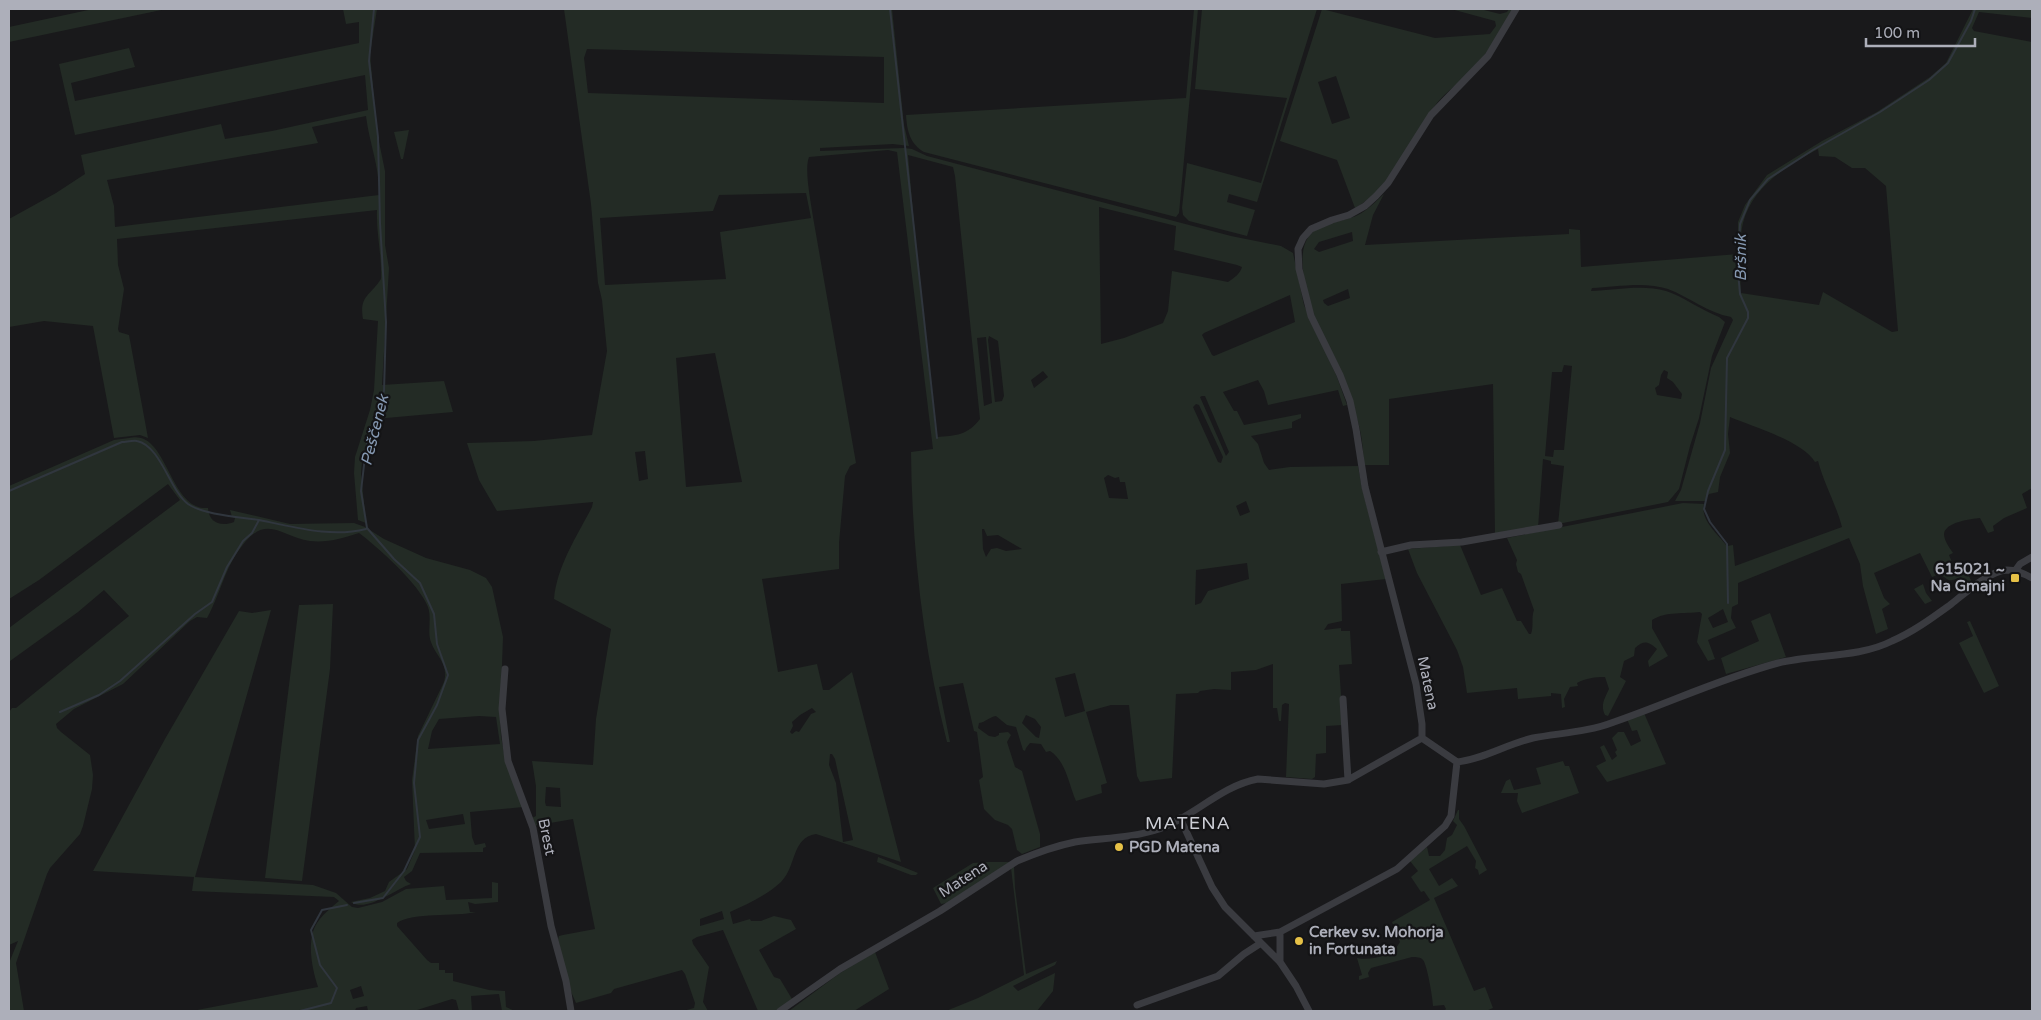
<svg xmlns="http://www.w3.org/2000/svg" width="2041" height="1020" font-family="'Varela Round',sans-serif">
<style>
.green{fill:#232b25;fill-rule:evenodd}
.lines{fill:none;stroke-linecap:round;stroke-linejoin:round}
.stream{stroke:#30363e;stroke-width:2}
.minor{stroke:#3a3b40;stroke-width:7}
.poi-dot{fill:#e6c147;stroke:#141416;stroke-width:2}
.labels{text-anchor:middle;stroke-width:4.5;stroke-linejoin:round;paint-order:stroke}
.poi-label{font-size:15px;font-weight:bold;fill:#adafba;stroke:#141416;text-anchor:start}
.street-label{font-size:15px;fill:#adafba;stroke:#141416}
.water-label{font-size:16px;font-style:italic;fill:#8699b2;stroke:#141416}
.quarter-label{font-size:18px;letter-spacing:1px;fill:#cdcfd6;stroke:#141416}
</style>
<rect width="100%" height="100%" fill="#19191b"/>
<path class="green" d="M93,9H166L9,42V27Z
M343,9H377L370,54L377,132L385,171V245L389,268L382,385L444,381L453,412L375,419L362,461L361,474L366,523L358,520L354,473L355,457L370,410L374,390L378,321L363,319C359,296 370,296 381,279C382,255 376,233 377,210L117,239L118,265L124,289L118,329L119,332L129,335L148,438L140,435L114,438L93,326L44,321L9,327L10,311L9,219L56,193L85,174L81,155L221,124L225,139L272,131L368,110L365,75L75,135L59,64L129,48L135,67L71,83L75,101L359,43V22L346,24ZM366,116C369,142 380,168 379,195L115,227L114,206L107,180L318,143L312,127Z
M564,9H892L904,125L909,146L893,144L820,148V151L904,148L912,149L927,156L1231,236L1281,246L1293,253L1304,305L1337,377L1347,405L1343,406L1338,390L1268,405L1264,391L1258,380L1223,392L1234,411H1237L1244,425L1301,414V418L1292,422V428L1251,436L1258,444L1264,463L1269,470L1290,467L1358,466L1362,488L1386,579L1341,584L1342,621L1328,624L1324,630L1341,628V631H1350L1352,664L1339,665L1343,725L1326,726V753L1316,754L1315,777L1312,779L1286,777L1289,704L1285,703L1282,705L1281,721H1279L1277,708H1273V664L1256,670L1231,672V690L1214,689L1200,691L1198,693L1176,694L1172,778L1140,782L1137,776L1129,705H1111L1086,712L1107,783L1101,785L1102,793L1076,801C1069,785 1066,761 1050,751L1046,752L1041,744L1030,743L1026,748L1025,751L1023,750L1016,727L1007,725L996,716C989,717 986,722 979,723L978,728L989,736L995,737L999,735V733L1008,732L1011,735L1007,742L1015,767L1022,771L1040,834V847L1022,854L1017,850L1012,829L1008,825L995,820L984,809L979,780L983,777L977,732L974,731L963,683L939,687L950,742H947C923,647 912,550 911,452L933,449L897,152L888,150L809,157C804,170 811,202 813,217L856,463L850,466L845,476L839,543V569L762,579L778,672L817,664L823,690H829L852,672L901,862L816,834C791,838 797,866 781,882C767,895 748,904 730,912L733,924L750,919L751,921H761L774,916L791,920L796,929L759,950L774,977L780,979L792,999L777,1011H758L723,930L697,937L692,940L693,944L709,967L703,1002L708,1011H683L694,1008L695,1003L685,974L682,970L614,989L611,993L576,1003L569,987L558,939L559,936L563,935L595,929L573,819L533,826L532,818L536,816V786L532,761L593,765L596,719L611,629L554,599C557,566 577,536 592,507L593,502L497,511L479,480L467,443L534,441L592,435L607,351L602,300L598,283L591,204ZM587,49L884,57V103L588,93L584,58ZM908,155L953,167L955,176L980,419C968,435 955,436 937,437L935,426L916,246ZM806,193L811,218L720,232L726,279L605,285L600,218L713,211L719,195ZM1099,207L1176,226L1174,250L1237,265L1242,267C1240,274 1234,278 1228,282L1172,271L1168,311L1163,323L1124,338L1101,344ZM1290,295L1295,322L1214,356L1212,355L1202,335L1204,333ZM989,336L998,341L1004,396L1002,401L995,402L988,340ZM986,337L992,403L984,406L977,338ZM715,353L742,482L686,487L676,358ZM1043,371L1048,377L1034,388L1031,380ZM1202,396H1205L1229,452L1226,456L1200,397ZM1196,404L1199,405L1223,457L1221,463L1218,462L1193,407ZM645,451L648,479L639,481L635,452ZM1108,475L1115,478L1119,477L1120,482H1125L1128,499L1109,498L1104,478ZM1246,501L1250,512L1240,516L1236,506ZM982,529H984L987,536L998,535L1022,549L1006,551L997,548L991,549L986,557L983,549ZM1247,563L1249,579L1208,591L1201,603L1195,605L1196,570ZM1075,673L1085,711L1065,717L1055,678ZM812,708L816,712L811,714L799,732L796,731L792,734L790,732L793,726L792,722L800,715ZM1026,715L1035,719L1041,727L1039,738L1036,737L1022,723ZM830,754H832L835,759L853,840L843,842L836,783L829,765ZM546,787L560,788L561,807L546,806L545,802ZM722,911L724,919L700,926V919Z
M1194,9H1198L1179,213L1176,217L924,152C910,144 907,131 906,115L1186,98Z
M1202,9H1317L1257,202L1229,194L1227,202L1255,210L1247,236L1189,221L1183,215L1182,208L1187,163L1261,183L1287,98L1195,89Z
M1322,9L1435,38L1490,34L1496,26L1495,21L1451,9H1480L1500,14L1507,12L1509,9H1513C1500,31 1488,54 1470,72C1459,83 1446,92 1437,103C1410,137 1394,187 1355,208L1337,160L1280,141ZM1336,76L1350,118L1332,124L1318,82Z
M1973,9H2032V18L1979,12L1972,28L1974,31L2032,42V488L2022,494L2027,508L2004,518L1993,526L1994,531L1988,533L1980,518C1971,519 1945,522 1944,534C1944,541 1950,548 1953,553L1949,555L1954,567L1962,563L1973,584L1967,588L1961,577C1947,583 1950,580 1939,574L1932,577L1920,553L1874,573L1884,598L1890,604L1882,609L1888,629L1876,634L1863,586L1860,564L1849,538L1738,583V604L1732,607L1731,618L1736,628L1708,640L1715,659L1708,661L1697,642L1702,614L1700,612C1685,614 1666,611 1652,620V628L1668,656L1649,667L1648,661L1657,649C1648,641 1644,640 1635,648L1634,656L1624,661L1620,677L1626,681L1608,716L1605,715C1600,705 1605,698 1609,689L1605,677C1595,677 1586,678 1577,683L1578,686L1570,687L1564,699L1565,707L1562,708L1561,694L1551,693V696L1518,699L1517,688L1467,693L1463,667L1457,650L1417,573L1408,549L1460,545L1481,595L1502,588L1517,621H1521L1529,634H1531C1534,626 1531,618 1534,610L1521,574L1518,572L1516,564L1517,560L1507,538L1683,503L1704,504C1700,520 1718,534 1727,546L1733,545L1735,566L1842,527C1836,504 1824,484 1818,461L1815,462C1804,442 1752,426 1730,417L1728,434L1730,453L1720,477L1718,492L1709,494L1705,501H1675L1681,490L1700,423L1711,368L1733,320L1731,317C1708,313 1689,297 1668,289C1645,281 1615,287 1592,288L1591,291C1615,290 1643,284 1666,291C1684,297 1701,310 1719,317L1725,322L1712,356L1699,418L1690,446L1679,489L1668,502L1558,524L1564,466L1551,464V461L1543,459L1538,528L1495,535L1493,384L1389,399V465H1364C1363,449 1362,432 1356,416C1342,378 1283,270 1309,236C1321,221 1341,223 1358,215C1368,210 1376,201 1384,194L1373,215L1365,245L1569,234V229L1580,230L1581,267L1738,254V222L1745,205L1767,175L1822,141L1877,112L1930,77L1946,63ZM1818,149L1819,156L1835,157L1852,168H1865L1886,186L1898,331L1892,332L1823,292L1819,305L1741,293C1740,277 1739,238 1743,223C1752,187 1787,165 1818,149ZM1352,232L1353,241L1319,252L1314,249L1319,242ZM1348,289L1350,298L1328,306L1324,303L1323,300ZM1564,365L1572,366L1564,450H1554L1553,457L1545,456L1552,372H1562ZM1664,370L1668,372L1667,378L1673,382L1682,394L1681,399L1657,395L1655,388L1659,385L1661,375ZM1723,609L1728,622L1713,628L1708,618Z
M409,130L403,159H401L394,132Z
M129,438C133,437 137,437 141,438C168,445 173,511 208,508C209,523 221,527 234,522L235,518L232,517L230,510L290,524L354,523L365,527L384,539L426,558L470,570L486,578L492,587L503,637L500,719L501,736L504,753L523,807L470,812L472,837L475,845L485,843L486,847L483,848V852L420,853L412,871L404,877L406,881L411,884C395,889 367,913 351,902L370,898L385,891L389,882L407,869L415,850L412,780L418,736L444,682C449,663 436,657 431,642C427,632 432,619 428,607C419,584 379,548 359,533C344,538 327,543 310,541C281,537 267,513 242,546C225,567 220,595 207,618L197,617L190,621L123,684L74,709L56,724L57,728L61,732L90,755L93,775L92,789L83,826L80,834L50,868L47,874L16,963L24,1011H9V963L18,941L9,945V712L12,708H16L129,616L104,590L78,612L10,661L9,666V628L180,500L168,484L39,580L9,599V486L114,440ZM479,716L496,717L500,744L428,749L432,731L439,719ZM463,814L465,824L429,829L426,820Z
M1923,584L1926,593L1932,601L1925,604L1914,589Z
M333,604L330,669L302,881L265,878L299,605Z
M271,610L195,877L313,885L336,893L352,907L358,908L382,902L406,889L444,886L446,900L492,898V882L498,883V902L475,904L468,902L470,912H476C455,917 413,912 397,923V926L427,960L431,963H439V970H445V973H453V981L489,990L505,991L506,1007L515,1011H502L499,994L471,996L472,1011H459L456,1000L452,999L414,1011H368L367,1006L356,1008L355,1011H197V1010L318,987C312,969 306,940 317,923C322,915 332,907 339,901L334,897L192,891L194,877L93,871L165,739L239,611L252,613ZM361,986L364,996L353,999L350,990Z
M1770,613L1786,657L1726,674L1721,658L1759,641L1751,621Z
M1970,621L1999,686L1984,693L1959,643L1973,636L1967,622Z
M1644,713L1666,764L1607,782L1596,766L1606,761L1600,747L1604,745L1612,760L1617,756L1615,752L1617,750L1612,738L1618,732H1624L1631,746L1641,741L1637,730L1632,731L1627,719Z
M1563,761L1565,766H1569L1579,793L1522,813L1517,801L1518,793H1501L1506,781L1510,779L1514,790L1541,784L1536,768Z
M1458,810H1459V819L1464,826L1487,870L1479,875L1478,870L1475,868L1476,861L1467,846L1429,869L1439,886L1452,878L1458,886L1434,898L1474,991L1485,987L1493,1008L1486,1011H1444L1446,1009L1444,1005L1433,1006C1433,999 1427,964 1423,960C1421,957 1416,957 1412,957L1371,968L1368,973L1369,977L1359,980V976L1362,975L1357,958C1371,961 1393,956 1400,942L1392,922L1430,900L1424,891L1421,892L1411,877L1418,871L1410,861L1427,847L1429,856H1440L1445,850L1447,838L1452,835L1457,825L1453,821Z
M878,857L918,873L916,875H911L877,862Z
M988,862H1010L948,903L941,904L933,888L973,863Z
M1014,866L1015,888L1026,974L1057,961L1055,965L1013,986L1018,991L1055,973L1053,991L1037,1011H946L978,998L1024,975L1011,868Z
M875,952L889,989L854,1011H789L840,973Z"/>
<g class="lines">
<path class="stream" d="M890,9L937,438
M9,491L122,442C126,442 133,440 137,441C161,446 170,491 188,504C204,515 239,517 259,520
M1728,603L1727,544L1710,522L1704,509L1708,491L1725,450L1727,358L1748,318V312L1740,294L1738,272L1740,224L1750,200L1768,179L1813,150L1880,112L1929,80L1948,63L1971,21L1975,9
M60,712L99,695L120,681L195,614L212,602L227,567L243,541L252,533L259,520C295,527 330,538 366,529
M354,903L383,898L404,871L420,837L414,783L418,740L437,705L448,675L437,644L434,614L420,583L394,559L367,528L361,491L366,448L384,391L386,322L380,223L378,137L369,61L374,9
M300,1011L331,1003L337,988L320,965L311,930L322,910L347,905"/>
<path class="minor" d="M1381,552L1411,545L1462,542L1559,525
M2015,571L2020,564L2032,557
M505,669L502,709L508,761L533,828L551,926L566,981L571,1011
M1343,699L1348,780
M1422,738V724L1416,684L1365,487L1356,429L1350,401L1340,375L1311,316L1299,269L1298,249L1303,238L1311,229L1332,220L1349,215L1365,206L1376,196L1388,183L1431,115L1488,56L1516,9
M1422,738L1457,762C1484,759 1507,744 1533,738C1560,733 1588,732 1614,722C1669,703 1722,678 1778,663C1814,654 1859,658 1892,641C1913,632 1932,618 1950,605C1964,594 1989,571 2007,570C2016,570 2025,574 2032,578
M1180,818L1212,887L1225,907L1280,962L1296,986L1309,1011
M1280,932V962
M1254,936L1280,932L1397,869L1445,826L1451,816L1457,762
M1137,1005L1218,976L1244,954L1261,943
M780,1011L840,969L940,911L1017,861C1036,853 1055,846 1075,842C1103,838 1132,838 1159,829C1194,817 1220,786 1258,779L1324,784L1348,780L1422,738"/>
</g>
<g class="poi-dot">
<rect x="2010" y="573" width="10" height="10" rx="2.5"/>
<circle cx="1119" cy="847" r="5"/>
<circle cx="1299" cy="941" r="5"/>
</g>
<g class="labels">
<g class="poi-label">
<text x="2005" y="574" text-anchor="end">615021 ~<tspan x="2005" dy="17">Na Gmajni</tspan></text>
<text x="1129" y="852">PGD Matena</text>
<text x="1309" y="937">Cerkev sv. Mohorja<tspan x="1309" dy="17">in Fortunata</tspan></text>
</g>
<g class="street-label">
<text transform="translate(1428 683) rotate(78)" y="5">Matena</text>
<text transform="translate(547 837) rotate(78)" y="5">Brest</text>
<text transform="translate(963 879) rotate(-33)" y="5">Matena</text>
</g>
<g class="water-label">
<text transform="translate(1740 258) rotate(-90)" y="6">Bršnik</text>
<text transform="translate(374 430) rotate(-76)" y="6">Peščenek</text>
</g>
<g class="quarter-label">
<text x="1188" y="829">MATENA</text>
</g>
</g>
<rect width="2041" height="1020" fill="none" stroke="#adafba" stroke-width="20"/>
<path d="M1866 38v8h109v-8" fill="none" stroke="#adafba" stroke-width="2.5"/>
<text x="1874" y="38" font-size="15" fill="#adafba" stroke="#141416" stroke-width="4" paint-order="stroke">100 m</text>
</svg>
